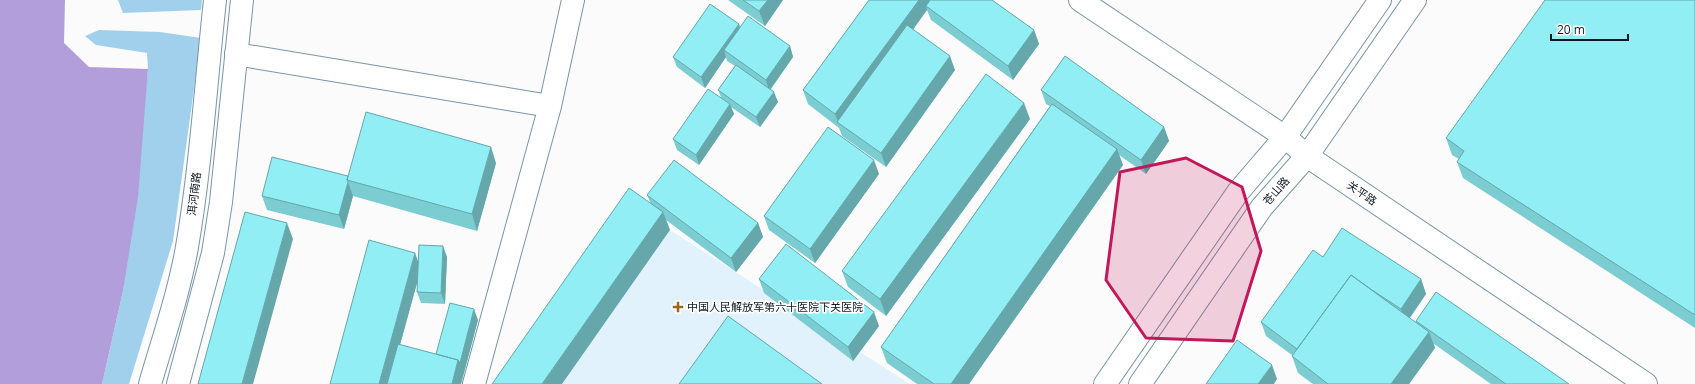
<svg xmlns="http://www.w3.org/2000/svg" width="1695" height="384" font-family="'Open Sans','Noto Sans SC',sans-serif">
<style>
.built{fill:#e2f2fc}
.green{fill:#a0d0ec}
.water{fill:#b19edb}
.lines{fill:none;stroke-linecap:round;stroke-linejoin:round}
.minor-casing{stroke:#7795a7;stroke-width:24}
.major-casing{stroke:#7795a7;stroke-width:24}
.minor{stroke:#fff;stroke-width:22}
.major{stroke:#fff;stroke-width:22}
.wall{fill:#7ccdd2}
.shaded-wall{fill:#65a7ab}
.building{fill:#90eef4;stroke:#65a7ab}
.marked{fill:#c2185b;fill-opacity:0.2;stroke:#c2185b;stroke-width:3;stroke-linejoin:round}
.poi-dot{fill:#99681b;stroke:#fff;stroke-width:1.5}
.labels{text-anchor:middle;stroke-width:3.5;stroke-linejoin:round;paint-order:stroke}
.street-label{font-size:11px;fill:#0d1920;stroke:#fff}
.poi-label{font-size:11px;fill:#0d1920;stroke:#fff;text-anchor:start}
</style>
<rect width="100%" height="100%" fill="#fbfbfb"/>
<path class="built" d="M636,206L670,230L910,384H512Z"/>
<path class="green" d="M118,0H202L201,10L123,13Z
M99,30L160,32L201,38L173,241L129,384H102L123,291L148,70L147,53L96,45L85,36Z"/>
<path class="water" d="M0,0H65L64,43L89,67L148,69L138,197L123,291L102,384H0Z"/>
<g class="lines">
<g class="minor-casing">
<path id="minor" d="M1080,0L1285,137L1307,156L1646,384
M236,54L550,106
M474,384L550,106L573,0"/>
</g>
<g class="major-casing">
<path id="major" d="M150,384C163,339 179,293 187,247C201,165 206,82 215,0
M178,384L213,253L221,202L242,0
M1105,384L1238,192L1285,137L1380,0
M1140,384L1262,207L1307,156L1415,0"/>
</g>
<use href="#minor" class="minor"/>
<use href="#major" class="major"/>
</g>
<path class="wall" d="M728,0H783L765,26Z
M869,0H992L1034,30L1039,44L1013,80L931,20L927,10L913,30L955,70L886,167L842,136L839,128L808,104L803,90Z
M1695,0V328L1463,178L1457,162L1459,159L1452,155L1446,138Z
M739,24L740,27L790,46L793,57L771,89L778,102L760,127L731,107L734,114L699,165L677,150L673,139L721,97L718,90L735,66L727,61L726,57L705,88L677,67L673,57Z
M1041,90L1164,127L1169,141L1146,174L1119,155L1123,165L969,384H917L887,363L881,347L1050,106L1046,104Z
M1030,119L886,316L848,287L842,271Z
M496,163L477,231L353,196L344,229L267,210L262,196L348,176Z
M879,174L815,263L769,230L764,216Z
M647,195L758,223L763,237L736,272L666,220L670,230L650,202Z
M447,257L445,304L421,303L417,292V282L400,345L436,354L478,320L461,384H330L418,261Z
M1323,257L1421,279L1426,294L1410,318L1416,323V321L1569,384H1491L1434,344L1435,348L1409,384H1313L1298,373L1292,356V355L1266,336L1261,322Z
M759,279L879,326L853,361L764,293Z"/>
<path class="shaded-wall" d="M768,0H783L765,26L759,11Z
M919,0H935L926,6L927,10L842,125L838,122L835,114Z
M739,24L742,34L724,50L726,57L705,88L701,77Z
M1034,30L1039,44L1013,80L1008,66Z
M790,46L793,57L769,91L766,80Z
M950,56L955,70L886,167L881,153Z
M774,92L778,102L760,127L756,117Z
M1024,103L1030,119L886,316L880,299Z
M730,104L734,114L699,165L696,155Z
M1164,127L1169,141L1146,174L1141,160Z
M491,147L496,163L477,231L472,214Z
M1117,149L1123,165L969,384H951Z
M874,160L879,174L815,263L810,249Z
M348,182L353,196L344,229L339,215Z
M663,212L670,230L562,384H542Z
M287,223L293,239L253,384H242Z
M758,223L763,237L736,272L731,258Z
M443,246L447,257L445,304L441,293Z
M415,253L421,269L389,384H379Z
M1421,279L1426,294L1406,323L1401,309Z
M474,309L478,320L461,384H452L458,360Z
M874,312L879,326L853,361L848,347Z
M1429,332L1435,348L1409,384H1391Z
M1272,365L1277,379L1274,384H1258Z"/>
<path class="building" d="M743,0H768L759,11Z
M869,0H919L835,114L803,90Z
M930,0H992L1034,30L1008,66L926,6Z
M1545,0H1695V315L1457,162L1464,151L1446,138Z
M710,4L739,24L701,77L673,57Z
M748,16L790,46L766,80L724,50Z
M907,25L950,56L881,153L837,122Z
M1065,56L1164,127L1141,160L1041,90Z
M736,65L774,92L756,117L718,90Z
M986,74L1024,103L880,299L842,271Z
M708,89L730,104L696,155L673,139Z
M1052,104L1117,149L951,384H934L881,347Z
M366,112L491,147L472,214L347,180Z
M828,127L874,160L810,249L764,216Z
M272,157L348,176L347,180L348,182L339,215L262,196Z
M674,160L758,223L731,258L647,195Z
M629,188L663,212L542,384H492Z
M245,212L287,223L242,384H198Z
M1342,228L1421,279L1401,309L1372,290L1351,275L1297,349L1261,322L1313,250L1323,257Z
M369,240L415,253L379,384H330Z
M786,244L874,312L848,347L759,279Z
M419,245L443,246L441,293L417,292Z
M1351,275L1429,332L1391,384H1328L1292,356Z
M1436,292L1569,384H1506L1416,321Z
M450,303L474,309L460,363L458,360L436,354Z
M728,316L822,384H679Z
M1237,340L1272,365L1258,384H1206Z
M398,344L458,360L452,384H387Z"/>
<path class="marked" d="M1186,158L1242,187L1261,251L1233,341L1146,338L1106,280L1120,172Z"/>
<path class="poi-dot" d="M676 301h4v4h4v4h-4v4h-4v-4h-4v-4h4z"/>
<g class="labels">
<g class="street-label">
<text transform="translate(1276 191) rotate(-49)" y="4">苍山路</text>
<text transform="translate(1362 193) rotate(34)" y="4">关平路</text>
<text transform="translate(194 194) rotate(-83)" y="4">洱河南路</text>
</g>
<g class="poi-label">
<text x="687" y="311">中国人民解放军第六十医院下关医院</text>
</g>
</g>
<path d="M1551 34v6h77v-6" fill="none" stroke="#0d1920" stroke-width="2"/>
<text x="1557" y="34" font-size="12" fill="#0d1920" stroke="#ffffff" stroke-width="3" paint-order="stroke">20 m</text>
</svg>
